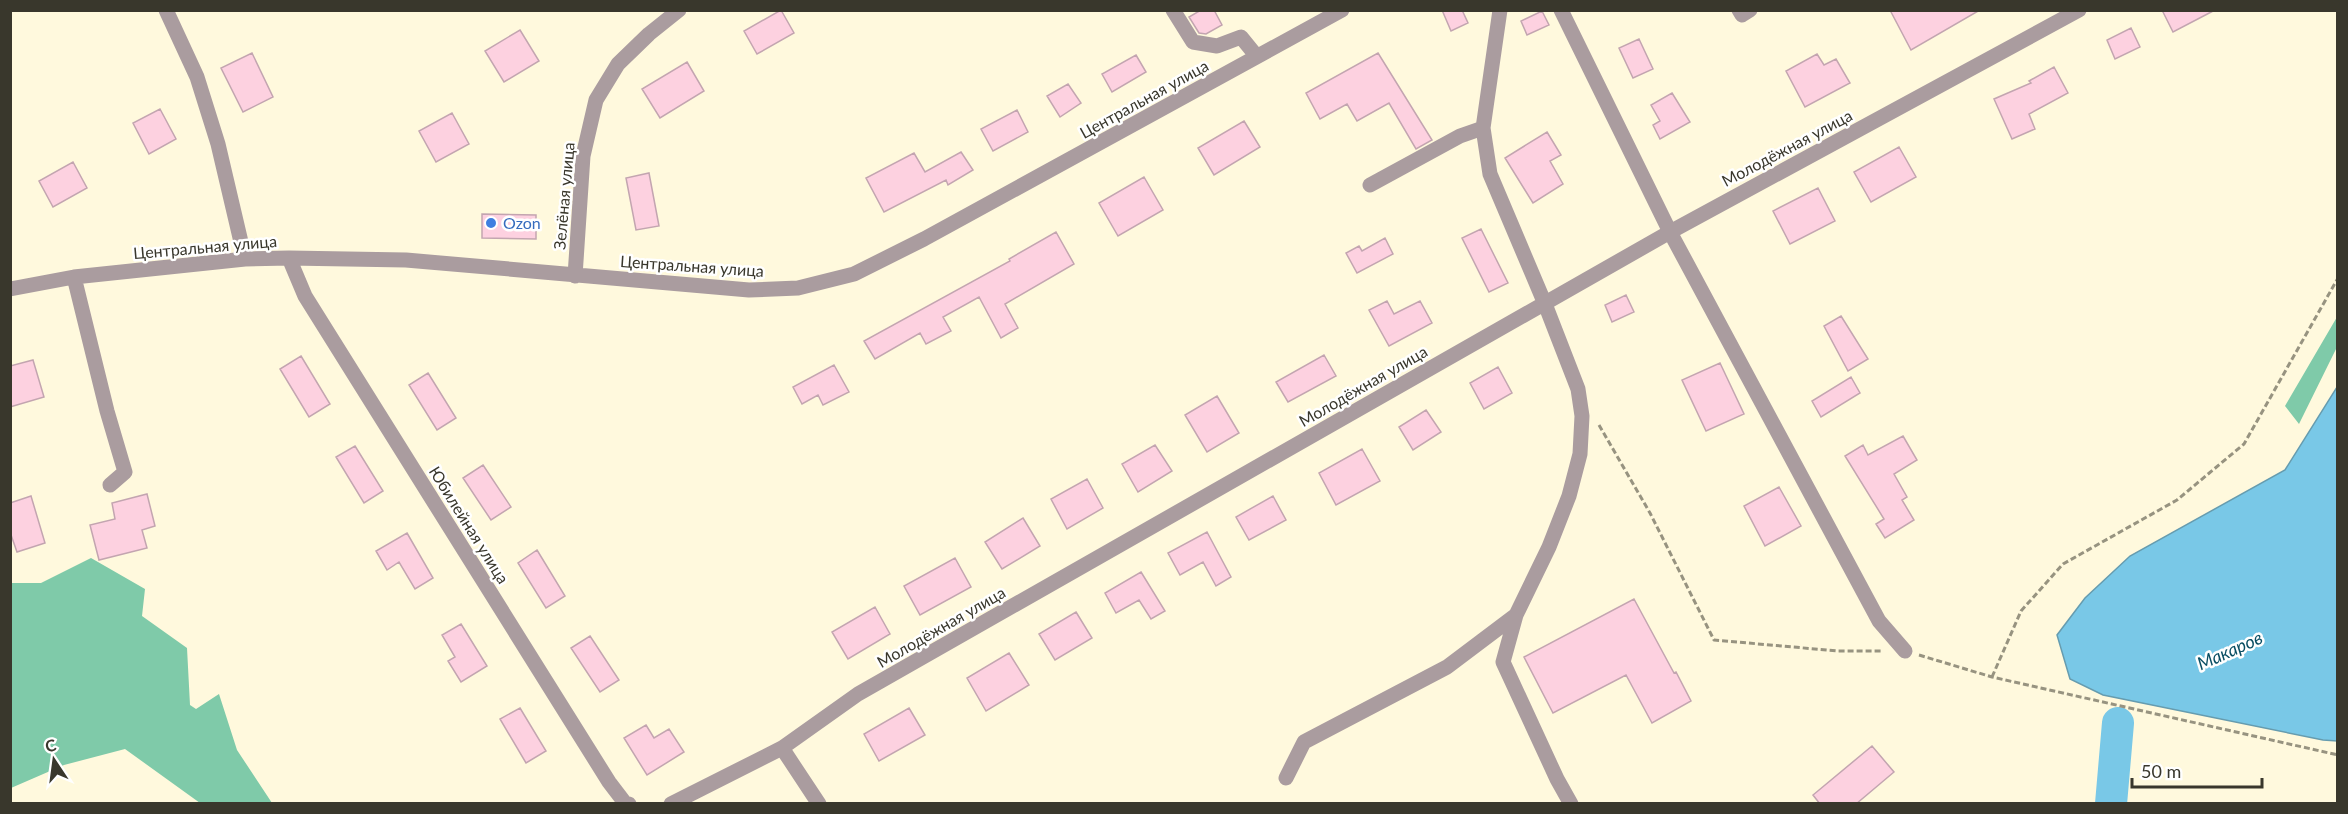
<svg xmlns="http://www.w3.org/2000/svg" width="2348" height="814" font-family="Lato,sans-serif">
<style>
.forest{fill:#7fcaa9}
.water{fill:#79c8e7;stroke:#669caf;stroke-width:1.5}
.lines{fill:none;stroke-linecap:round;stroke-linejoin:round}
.river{stroke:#79c8e7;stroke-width:32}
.building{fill:#fdd1e0;stroke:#c3a5b0;stroke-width:1.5}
.path{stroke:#979380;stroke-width:3;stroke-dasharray:6 3;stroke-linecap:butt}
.minor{stroke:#aa9c9f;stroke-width:15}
.shop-dot{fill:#3f7fe0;stroke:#fff;stroke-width:2}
.labels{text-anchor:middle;stroke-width:5;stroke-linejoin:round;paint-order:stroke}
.street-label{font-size:16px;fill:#39372c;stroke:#fff}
.shop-label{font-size:16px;fill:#366cbe;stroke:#fff;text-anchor:start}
.water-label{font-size:18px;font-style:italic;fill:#094e63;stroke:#fff}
</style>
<rect width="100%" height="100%" fill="#fff9dd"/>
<path class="forest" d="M2337,317V347L2299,424L2285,406Z
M91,558L145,589L142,616L187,648L190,705L196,709L219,694L237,750L272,803H200L125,749L64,765L11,788V583H41Z"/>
<path class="water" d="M2337,387V741L2323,740L2103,695L2070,679L2057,635L2085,598L2130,556L2285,470Z"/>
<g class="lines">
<path class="river" d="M2111,804L2118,723"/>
</g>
<path class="building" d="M781,10L794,33L757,54L744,31Z
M1201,10H1214L1222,25L1206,34L1199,33L1189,17Z
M1442,10H1462L1468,23L1451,31Z
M1890,10H1980L1911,50Z
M2162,10H2215L2173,32Z
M1542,11L1549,25L1527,35L1521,21Z
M2131,28L2140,47L2115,59L2107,40Z
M520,30L539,61L504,82L485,51Z
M1639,39L1653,69L1633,78L1619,48Z
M252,53L273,97L243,112L221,68Z
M1378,53L1432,140L1416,149L1389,103L1357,121L1347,104L1320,119L1306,93Z
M1817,54L1824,65L1836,59L1850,83L1805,107L1786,71Z
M1136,55L1146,72L1112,92L1102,74Z
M687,62L704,91L660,118L642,89Z
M2054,67L2068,93L2029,114L2035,129L2012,139L1994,99L2031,83L2029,81Z
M1068,84L1081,103L1060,117L1047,96Z
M1672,93L1690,122L1660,139L1653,125L1660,121L1651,105Z
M160,109L176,139L149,154L133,123Z
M1017,110L1028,132L993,151L981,129Z
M452,113L469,144L436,162L419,131Z
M1244,121L1260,147L1214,175L1198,148Z
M1547,132L1561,155L1550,161L1563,184L1533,203L1505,158Z
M1899,147L1916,177L1871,202L1854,172Z
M961,152L973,170L948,185L946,180L884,212L866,178L914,153L925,172Z
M73,162L87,188L53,207L39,181Z
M649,173L659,226L636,230L626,178Z
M1144,177L1163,210L1118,236L1099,203Z
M1818,188L1835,221L1790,244L1773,211Z
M482,214L536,215V239L482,238Z
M1481,229L1508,283L1489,292L1462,238Z
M1056,232L1074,264L1005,304L1018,328L1001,338L979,297L943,317L951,331L926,344L920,333L875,359L864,341L1010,261L1009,259Z
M1385,238L1393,254L1357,273L1346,253L1359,246L1362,251Z
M1626,295L1634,312L1612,322L1605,305Z
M1387,301L1394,314L1420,301L1432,323L1389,346L1369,310Z
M1841,316L1868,359L1848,371L1824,326Z
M1324,355L1336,376L1288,402L1276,382Z
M301,356L330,404L309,417L280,369Z
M33,360L44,397L10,407V366Z
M1720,363L1744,414L1706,431L1682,380Z
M834,365L849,392L823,405L818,395L802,404L793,387Z
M1498,367L1512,393L1484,409L1470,383Z
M428,373L456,418L437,430L409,385Z
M1851,377L1860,393L1821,417L1812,401Z
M1217,396L1239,433L1207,452L1185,415Z
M1426,410L1441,432L1413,450L1399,427Z
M1903,436L1917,460L1894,474L1907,497L1902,500L1914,520L1885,538L1876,524L1884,519L1845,456L1863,445L1868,455Z
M1155,445L1172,471L1138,492L1122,464Z
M355,446L383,491L364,503L336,457Z
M1362,449L1380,481L1336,505L1319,473Z
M483,465L511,507L491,520L463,478Z
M1087,479L1103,508L1067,529L1051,499Z
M1779,487L1801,526L1765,546L1744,506Z
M147,494L155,526L142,530L147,548L99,560L90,525L115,519L112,503Z
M31,496L45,543L17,552L10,532V503Z
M1273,496L1286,520L1249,540L1236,517Z
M1023,518L1040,546L1002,569L985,542Z
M1207,532L1231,577L1216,586L1203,562L1180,575L1168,553Z
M407,533L433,578L415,589L399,562L387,570L376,551Z
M537,550L565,596L546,608L518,563Z
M955,558L971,587L920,615L904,586Z
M1141,572L1165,611L1151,619L1139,600L1116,613L1105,593Z
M1634,599L1674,673L1676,672L1691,701L1652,723L1626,675L1553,713L1524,657Z
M875,607L890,634L848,659L832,632Z
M1076,612L1092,638L1055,660L1039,634Z
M461,624L487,666L461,682L448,661L455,657L442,635Z
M590,636L619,680L600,692L571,648Z
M1009,653L1029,685L986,711L967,678Z
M520,708L546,751L526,763L500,719Z
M909,708L925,735L879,761L864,734Z
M646,725L654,738L669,729L684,752L647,775L624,738Z
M1872,746L1894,772L1856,804H1820L1813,795Z"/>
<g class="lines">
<path class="path" d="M1599,425L1650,513L1714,640L1838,651H1883
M1919,655L1992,677L2338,755
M1992,677L2021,611L2063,564L2177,500L2244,444L2338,278"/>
<path class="minor" d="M166,10L197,77L218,144L245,259
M1173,10L1193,42L1217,46L1241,37L1254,53
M1500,10L1483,128L1490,174L1545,304L1578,389L1582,416L1580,454L1569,496L1549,547L1516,615L1503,662L1557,779L1571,804
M1561,10L1670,232L1879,621L1905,651
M1739,10L1742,15L1750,10
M1370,185L1460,136L1483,128
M289,258L305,296L609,782L625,803L629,804
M575,276L583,156L596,100L618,64L649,34L679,10
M74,277L107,411L125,472L110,485
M10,289L74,277L245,259L289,258L406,260L749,290L798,288L854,274L924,239L1342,10
M782,748L819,804
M1286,778L1304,742L1447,667L1516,615
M671,804L782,748L858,694L1670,232L2079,10"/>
</g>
<circle class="shop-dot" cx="491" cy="223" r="6"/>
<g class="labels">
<g class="street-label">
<text transform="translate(1144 99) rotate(-29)" y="6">Центральная улица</text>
<text transform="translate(1787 148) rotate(-28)" y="6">Молодёжная улица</text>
<text transform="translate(564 196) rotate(-85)" y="6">Зелёная улица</text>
<text transform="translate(205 247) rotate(-5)" y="6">Центральная улица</text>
<text transform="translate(692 266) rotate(4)" y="6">Центральная улица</text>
<text transform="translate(1363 386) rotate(-30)" y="6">Молодёжная улица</text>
<text transform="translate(469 525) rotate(58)" y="6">Юбилейная улица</text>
<text transform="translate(941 627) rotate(-30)" y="6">Молодёжная улица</text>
</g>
<g class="shop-label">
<text x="503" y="229">Ozon</text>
</g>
<g class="water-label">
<text transform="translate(2230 651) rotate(-24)" y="6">Макаров</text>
</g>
</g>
<rect width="2348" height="814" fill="none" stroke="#39372c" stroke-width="24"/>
<g transform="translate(54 760) rotate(347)" stroke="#ffffff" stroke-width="4.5" paint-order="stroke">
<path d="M0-4.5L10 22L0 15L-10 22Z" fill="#39372c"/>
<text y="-9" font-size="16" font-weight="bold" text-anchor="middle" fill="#39372c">С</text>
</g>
<path d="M2132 778v9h130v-9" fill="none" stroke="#39372c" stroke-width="3"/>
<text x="2141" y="778" font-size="18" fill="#39372c" stroke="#ffffff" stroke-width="4.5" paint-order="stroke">50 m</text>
</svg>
